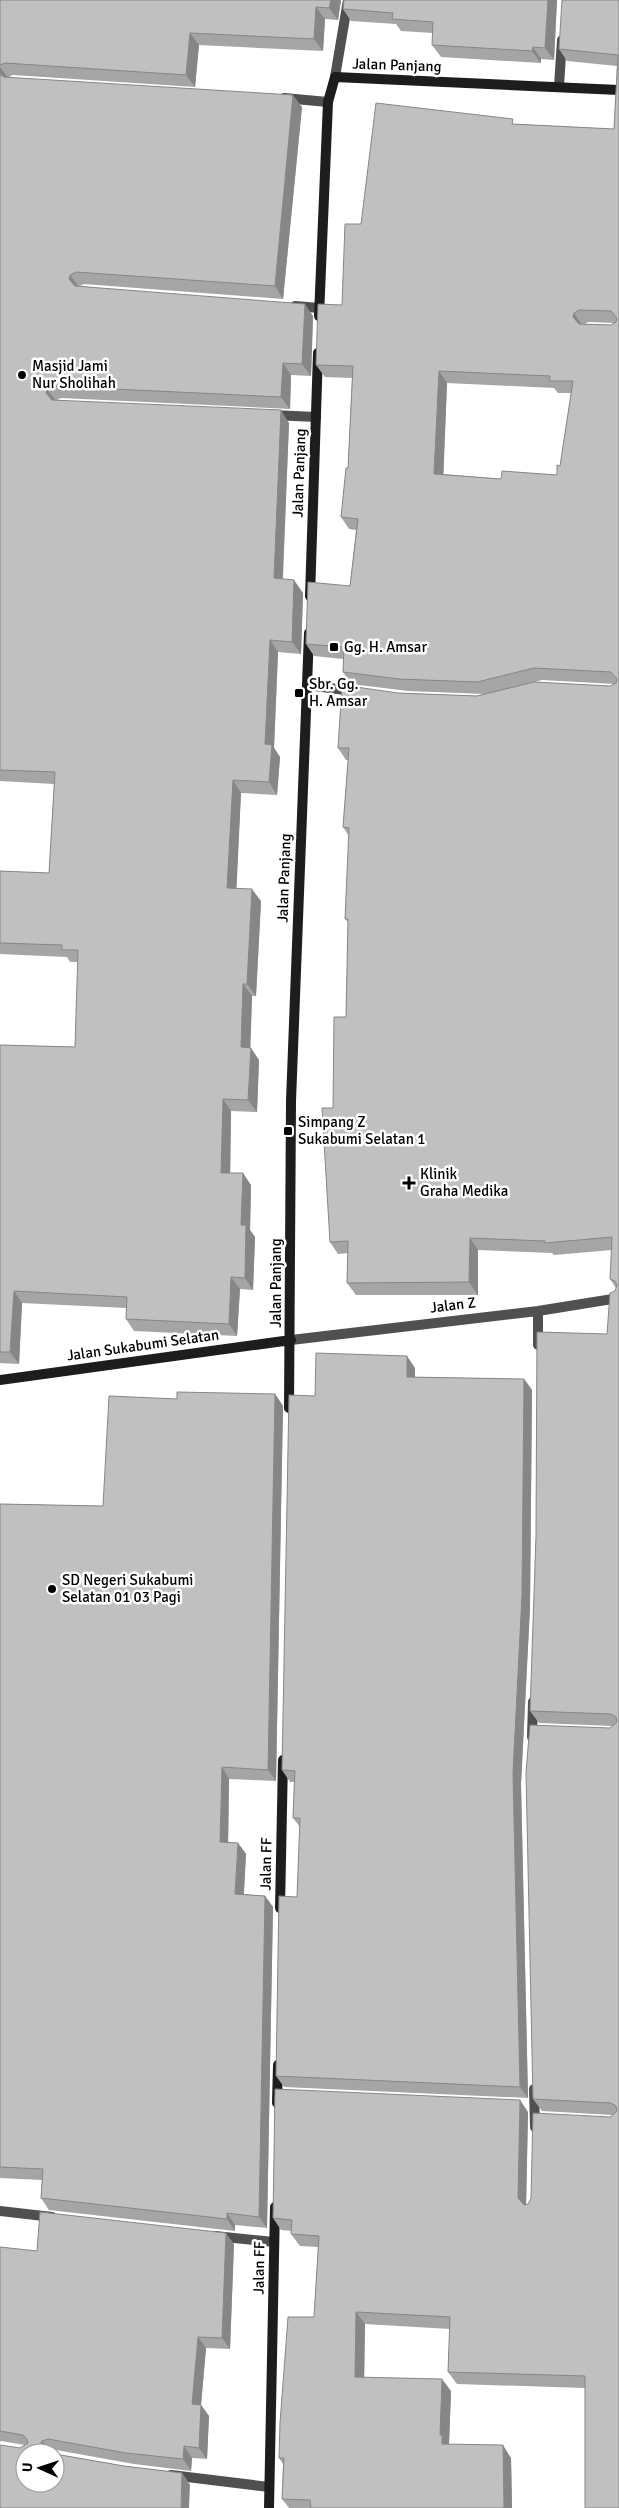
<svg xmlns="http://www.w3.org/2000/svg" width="619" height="2508" font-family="Signika,sans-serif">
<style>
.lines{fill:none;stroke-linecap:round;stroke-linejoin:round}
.lane{stroke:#505050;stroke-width:10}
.street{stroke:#505050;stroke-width:10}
.secondary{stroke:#1d1d1d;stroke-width:10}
.wall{fill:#a5a5a5;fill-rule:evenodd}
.shaded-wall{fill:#868686}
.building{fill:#c0c0c0;stroke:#868686;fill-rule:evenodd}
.poi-dot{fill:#000;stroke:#fff;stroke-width:2}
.labels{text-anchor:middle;stroke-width:5;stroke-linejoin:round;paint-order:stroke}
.street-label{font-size:15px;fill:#000;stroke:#fff}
.poi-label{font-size:15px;fill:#000;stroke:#fff;text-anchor:start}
</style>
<rect width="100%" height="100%" fill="#fff"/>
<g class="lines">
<path class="lane" d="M295,306L319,308"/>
<path class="street" d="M335,77L348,0
M559,86L562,40
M284,98L328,102
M272,415L316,417
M307,685L353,691
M538,1311V1345
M291,1340L538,1311L619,1298
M532,1737L533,1702
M534,2089L535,2127
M0,2211L52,2217
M215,2236L274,2242
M171,2475L269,2487"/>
<path class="secondary" d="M319,316L328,102L335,77L619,90
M310,596L318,353
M0,1380L291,1340
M289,1408L291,1101L309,633
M280,1908L283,1760
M277,2103L278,2065
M269,2508L275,2207"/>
</g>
<path class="wall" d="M0,0H341L338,20L325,19L323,51L199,45L195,87L13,75L9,77L302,107L283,299L84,284L80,286L313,316L311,376L291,375L290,409L61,398L57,400L289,423L283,579L303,593L301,654L278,652L274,748L280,757L277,795L241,793L236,888L261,901L256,996H252L250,1048L259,1060L257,1112L231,1111L230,1173L251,1185L250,1230L255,1237L253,1290L240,1289L237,1336L134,1331L126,1319V1308L22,1303L19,1364L0,1363V1045L75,1047L78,962H70L67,957L0,954V871L49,873L54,784L0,781Z
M557,0L554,60L541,59V63L441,57L432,45L433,33L401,31L396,24L351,21L343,9Z
M619,0V2508L585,2388L457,2384L448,2372L450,2329L365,2324L364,2377L451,2391L449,2444L511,2458L512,2508H289L282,2499L283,2464L279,2458L314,2317L318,2247L300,2246L291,2234L292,2231L281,2230L273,2218L528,2112L526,2204H528L612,2115L542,2111L533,2099L610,1728L612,1726L539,1723L530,1711L616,1288L610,1279L612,1250L554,1255L552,1253L478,1250V1295H356L347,1283L348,1253L338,1254L330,1242L333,1108L346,1017L348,922L345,919L349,836L343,827L348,760H346L338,748L398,693L477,696L484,694L408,691L351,684L343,672V659L314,656L306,644L350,586L356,530L349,529L341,517L348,468L352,378L325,377L316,365L342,305L361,224L516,124L614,129L617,66L567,61L559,49ZM588,322L614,323L611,325L585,324ZM447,383L554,388L558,393H571L560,466L557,475L501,479L443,474ZM542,680L614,684L610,686L535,682Z
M415,1368V1377L524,1379L532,1390L530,1607L521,1784L528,2098L284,2087L276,2076L297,1897L300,1827L293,1818L294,1782H290L282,1770L315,1396Z
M275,1394L283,1406L276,1781L229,1779L228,1842L238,1843L246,1854L244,1894L265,1896L273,1907L267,2228L235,2225V2231L49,2210L41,2198L42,2180L0,2178V1504L103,1506L177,1399Z
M234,2244L230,2349L206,2348L201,2405L209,2416L207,2459L192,2458L191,2471L134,2464L56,2450L50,2453L124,2466L182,2473L190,2485L20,2448L25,2445L1,2441L0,2442V2247L37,2251Z"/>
<path class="shaded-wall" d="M331,0H341L338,20L329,8Z
M548,0H557L554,60L545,48Z
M316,7L325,19L323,51L314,39Z
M190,33L199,45L195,87L186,75Z
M533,47L541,59V63L532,51Z
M0,67L8,78L0,75Z
M293,95L302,107L283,299L275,286Z
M70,275L79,287L77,291L69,279Z
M305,304L313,316L311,376L302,364Z
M574,313L582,325L581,329L573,317Z
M283,363L291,375L290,409L281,397Z
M439,371L447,383L443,486L434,474Z
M47,389L56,401L54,405L46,393Z
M281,410L289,423L282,591L274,578Z
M294,580L303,593L301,654L292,642Z
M270,640L278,652L274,748L280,757L277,795L269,782L265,744Z
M233,780L241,793L236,900L227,888Z
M252,889L261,901L256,996L247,984Z
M243,984L252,996L250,1060L241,1047Z
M251,1048L259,1060L257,1112L248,1100Z
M223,1099L231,1111L230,1185L221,1173Z
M243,1173L251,1185L250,1230L255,1237L253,1290L245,1278L241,1225Z
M470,1238L478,1250V1295L469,1282Z
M231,1277L240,1289L237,1336L229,1324Z
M14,1291L22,1303L19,1364L10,1352Z
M407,1356L415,1368V1388L407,1377Z
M524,1379L532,1390L530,1607L521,1784L528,2098L520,2087L513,1773Z
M275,1394L283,1406L276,1781L268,1770Z
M222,1767L229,1779L228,1853L220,1842Z
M238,1843L246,1854L243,1905L235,1894Z
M265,1896L273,1907L267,2228L259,2217Z
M520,2100L528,2112L526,2210L518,2198Z
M227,2213L235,2225V2231L227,2219Z
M226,2233L234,2244L230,2349L222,2338Z
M356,2312L365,2324L364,2389L355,2377Z
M198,2337L206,2348L200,2416L192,2404Z
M442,2379L451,2391L449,2444H442L440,2435Z
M201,2405L209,2416L207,2459L199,2448Z
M42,2441L50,2452V2453H46L40,2445Z
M503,2445L511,2458L512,2508H504Z
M184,2446L192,2458L191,2471L183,2459Z
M182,2473L190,2485L189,2508H181Z"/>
<path class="building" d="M0,0H331L329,8L316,7L314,39L190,33L186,75L5,63L0,65Z
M344,0H548L545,48L533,47L532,51L432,45L433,22L392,19L393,13L343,9Z
M562,0H619V2508H585V2376L448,2372L450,2317L356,2312L355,2377L442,2379L440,2435H442V2444L503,2445L504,2508H311L310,2500L282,2499L284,2458H279L280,2423L288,2317H314L319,2236L291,2234L292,2220L273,2218L275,2089L520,2100L518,2198L524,2205L528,2204L531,2198L533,2113L610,2117L617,2111L616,2106L611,2103L533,2099L526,1772L530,1725L610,1728L617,1722L616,1717L611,1714L530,1711L536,1536L537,1332L607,1334L610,1293L615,1291L617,1285L615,1281L610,1279L612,1237L545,1243V1241L470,1238L469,1282L347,1283L348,1241L330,1242L322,1108H333L334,1017H346L348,919H345L349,828L343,827L349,748H338L342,685L398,693L477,696L534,682L610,686L616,683L617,679L611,672L534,668L477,682L399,679L343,672L344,647L306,644L308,582L350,586L358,519L341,517L346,468H348L353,366L316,365L318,304L342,305L345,224H361L376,103L513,119L512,124L614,129L618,55L559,49ZM579,310L611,311L617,318L616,322L611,325L579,324L573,317L574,313ZM439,371L550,376L549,381H573L560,466L557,465V475L502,471L501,479L434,474Z
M0,74L4,77L293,95L275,286L76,272L70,275L69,279L75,286L305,304L302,364L283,363L281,397L53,386L47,389L46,393L52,400L281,410L274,578L294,580L292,642L270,640L265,744L272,745L269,782L233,780L227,888L252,889L247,984H243L241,1047L251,1048L248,1100L223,1099L221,1173H243L241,1225H246L245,1278L231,1277L229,1324L126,1319L127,1297L14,1291L10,1352H0V1045L75,1047L78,950H62V945L0,943V871L49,873L55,772L0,770Z
M316,1353L407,1356V1377L524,1379L522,1595L513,1773L520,2087L276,2076L279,1896L297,1897L300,1818H293L295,1771L282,1770L289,1395L315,1396Z
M177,1392L275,1394L268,1770L222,1767L220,1842L238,1843L235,1894L265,1896L259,2217L227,2213V2219L41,2198L43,2169L0,2167V1504L103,1506L109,1396L177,1399Z
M40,2212L226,2233L222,2338L198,2337L192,2404L201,2405L199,2448L184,2446L183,2459L126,2453L48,2439L42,2441L40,2445L46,2452L49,2453H25V2483H55V2454L124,2466L182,2473L181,2508H0V2445L20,2448L28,2443L27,2439L23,2435L0,2431V2247L37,2251Z"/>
<g class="poi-dot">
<circle cx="22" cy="375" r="5"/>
<rect x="329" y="642" width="10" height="10" rx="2.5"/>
<rect x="294" y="688" width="10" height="10" rx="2.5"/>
<rect x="283" y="1126" width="10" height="10" rx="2.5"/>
<path d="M406.5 1175.5h5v5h5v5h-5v5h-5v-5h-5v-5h5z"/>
<circle cx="52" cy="1589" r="5"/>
</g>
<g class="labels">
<g class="street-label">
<text transform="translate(397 65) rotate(2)" y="5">Jalan Panjang</text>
<text transform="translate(299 473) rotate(-88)" y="5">Jalan Panjang</text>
<text transform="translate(284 878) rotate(-88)" y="5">Jalan Panjang</text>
<text transform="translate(276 1283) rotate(-90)" y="5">Jalan Panjang</text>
<text transform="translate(453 1305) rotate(-7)" y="5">Jalan Z</text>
<text transform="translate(143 1345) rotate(-8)" y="5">Jalan Sukabumi Selatan</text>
<text transform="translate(266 1864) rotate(-89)" y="5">Jalan FF</text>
<text transform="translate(259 2268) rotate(-89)" y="5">Jalan FF</text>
</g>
<g class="poi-label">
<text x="32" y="371">Masjid Jami<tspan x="32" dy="17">Nur Sholihah</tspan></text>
<text x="344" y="652">Gg. H. Amsar</text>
<text x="309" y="689">Sbr. Gg.<tspan x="309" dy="17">H. Amsar</tspan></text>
<text x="298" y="1127">Simpang Z<tspan x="298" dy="17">Sukabumi Selatan 1</tspan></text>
<text x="420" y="1179">Klinik<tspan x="420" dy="17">Graha Medika</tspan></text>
<text x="62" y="1585">SD Negeri Sukabumi<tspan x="62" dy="17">Selatan 01 03 Pagi</tspan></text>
</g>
</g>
<g transform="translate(40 2468) rotate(273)"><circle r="24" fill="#ffffff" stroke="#999999"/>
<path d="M0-4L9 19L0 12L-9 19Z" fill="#000000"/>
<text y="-8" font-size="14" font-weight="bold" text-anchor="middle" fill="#000000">U</text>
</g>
</svg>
